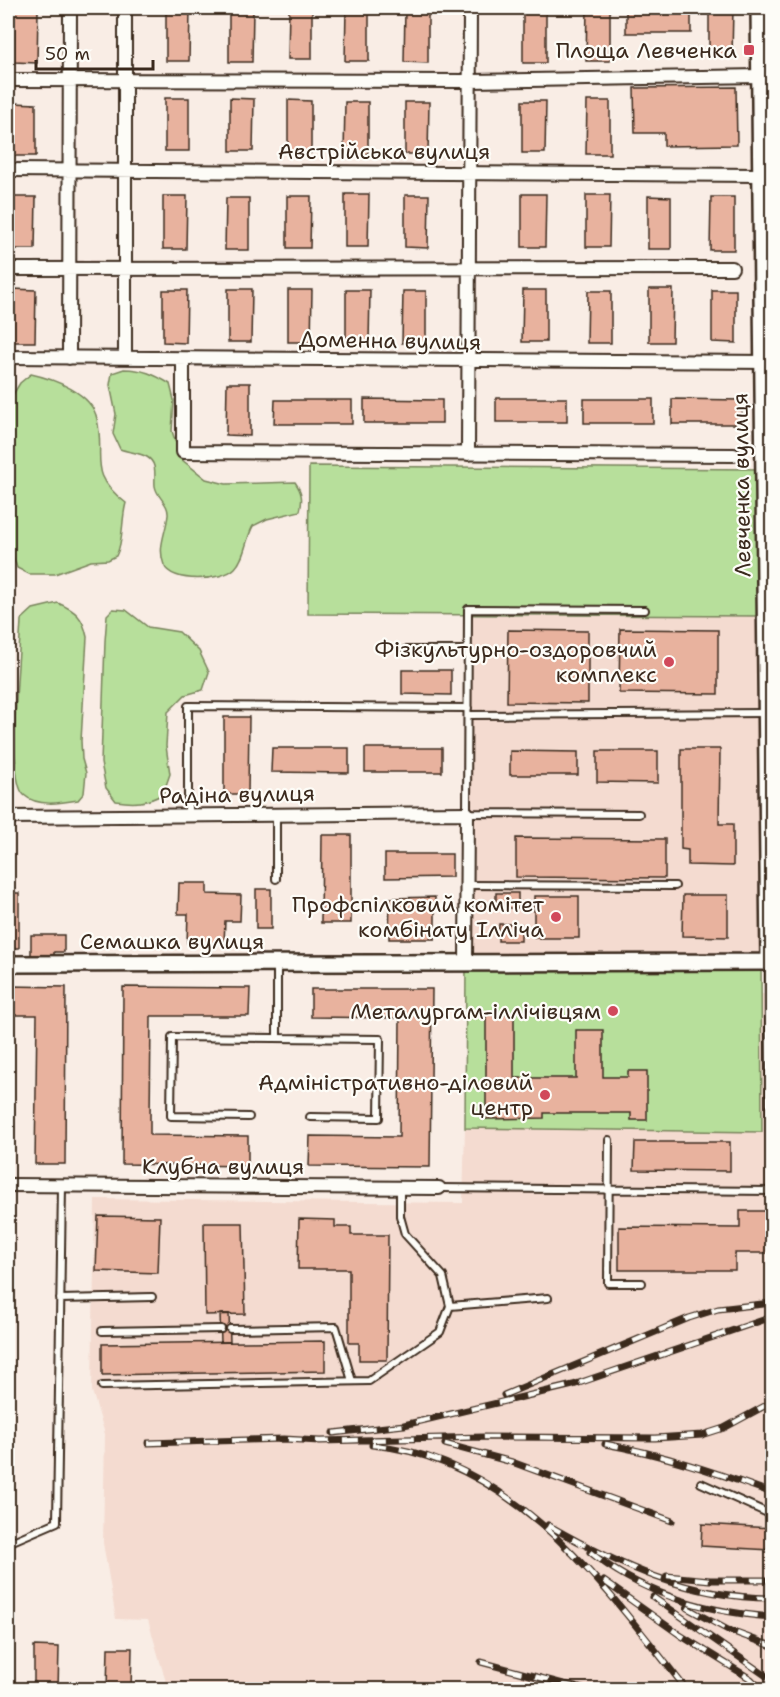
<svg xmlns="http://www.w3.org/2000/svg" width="780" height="1697" font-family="'Shantell Sans',sans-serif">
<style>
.built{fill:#f4dbd0}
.green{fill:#b7df9b;stroke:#79845c;stroke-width:1.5}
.building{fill:#e8b29e;stroke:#3b2a1e;stroke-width:1.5}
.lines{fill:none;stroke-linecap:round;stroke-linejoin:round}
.service-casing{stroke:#3b2a1e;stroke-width:10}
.minor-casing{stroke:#3b2a1e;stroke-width:16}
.tertiary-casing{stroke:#3b2a1e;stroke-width:20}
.service{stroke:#fdfcf7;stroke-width:6}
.minor{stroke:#fdfcf7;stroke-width:12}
.tertiary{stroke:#fdfcf7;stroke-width:15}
.rail-casing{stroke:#3b2a1e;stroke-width:7}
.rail{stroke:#fdfcf7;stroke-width:4.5;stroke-dasharray:14;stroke-linecap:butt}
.poi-dot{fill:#d1495b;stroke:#fdfcf7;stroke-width:2}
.labels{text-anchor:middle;stroke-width:4.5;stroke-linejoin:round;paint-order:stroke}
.poi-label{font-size:22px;fill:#3b2a1e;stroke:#fdfcf7;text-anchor:end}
.street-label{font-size:22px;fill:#3b2a1e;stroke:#fdfcf7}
</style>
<rect width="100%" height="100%" fill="#f9ede5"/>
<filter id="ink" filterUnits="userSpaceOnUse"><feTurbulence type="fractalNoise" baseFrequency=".0167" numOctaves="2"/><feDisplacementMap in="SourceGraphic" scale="12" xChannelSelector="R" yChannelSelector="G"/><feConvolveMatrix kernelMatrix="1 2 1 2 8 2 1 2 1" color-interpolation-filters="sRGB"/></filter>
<g filter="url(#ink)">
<path class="built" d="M764,8H772V356H768Z
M468,616H761L765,962L466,963Z
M761,994H772V1689H168L148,1620L116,1619L103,1543L105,1434L92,1391L95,1199L463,1203L465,1128L761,1132Z"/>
<path class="green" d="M768,368H772V806Z
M124,369C142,369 154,374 170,384L174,400L172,431L181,459L206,479L226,484L295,482C302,492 303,499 300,511L267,519L253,526C246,538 245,558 235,568C223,581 171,584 164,565C157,547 166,533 168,515C169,503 157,498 155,486C154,477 158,463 147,457C140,453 128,452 120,449L113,434L116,414L110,385L112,373Z
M31,374C54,379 92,393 97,419C106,458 86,472 126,503C121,521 124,541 116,556L108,560L91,561L55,574H29L17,568L13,556L10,536L12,396L20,383Z
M309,466L759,469L761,616L308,614Z
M58,603C76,611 83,617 87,637L81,741L82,759L86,773L84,793L78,800C61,803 37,807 24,795C6,779 20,650 21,620L33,609Z
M113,609L126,610L148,627L179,632L199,651L209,672L203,690L185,695L168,712L166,746L170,774L163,794C147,803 135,804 116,801L106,788L101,763L105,641L107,615Z
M761,962L762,1132L465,1128L466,963Z"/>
<path class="building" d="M289,8H312V59H288Z
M587,8L610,9V61H586Z
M626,8H691V33H626Z
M709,8H733L732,56H709Z
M166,9H190L189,61H166Z
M229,9L253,10L252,62H229Z
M346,9H369V61H345Z
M14,10H38L37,63L14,62Z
M405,10H428V63L404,62Z
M523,10H546V63H523Z
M736,87L737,145L664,146V133H635L634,88Z
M165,98H189V151H165Z
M230,98L254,99L253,151H230Z
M288,100L311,101V153H288Z
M522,101H546L545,153H522Z
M587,101H610V154H586Z
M345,102H368V154H344Z
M405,102H429L428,154H405Z
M13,103L36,104V156H12Z
M345,194H369L368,247H345Z
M522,194H546L545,247H522Z
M405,195H429L428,248L405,247Z
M586,195H610L609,247H586Z
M163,196H187L186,249H163Z
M287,196H311L310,248H287Z
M648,196L671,197V249H648Z
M12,197H36L35,249H12Z
M711,197H734V250H710Z
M226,198H249V250H225Z
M12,289L36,290L35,342H12Z
M228,289H252L251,342H228Z
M649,289H673L672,342H649Z
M163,290H187L186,343L163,342Z
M288,290H312L311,342H288Z
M346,290H370L369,342H346Z
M523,290H546V342H522Z
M712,290H736V343L712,342Z
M403,291H426V343H402Z
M588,291H611V343H587Z
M227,383H250V436L226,435Z
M496,398H567V422H496Z
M364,399L442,400V423H364Z
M584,399H653V423H584Z
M672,399L742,400V424H672Z
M275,400H352V424H274Z
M620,629L718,630V694L619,693Z
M508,630L588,631V703L507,702Z
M402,670H451V695L402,694Z
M224,717H249L248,794H224Z
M272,748H349V773L271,772Z
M365,748H442V772H365Z
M681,749H720L719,824H733V866L688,865V850L681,849Z
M510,751L578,752V775H510Z
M597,751H658V783L597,782Z
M322,835H351V923H321Z
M516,838L665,839V878L516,877Z
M385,854H452V877L385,878Z
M179,883H207V894L241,895L240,921H225L224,943H187L188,914H178Z
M256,889H271V929H256Z
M8,893H19V948H8Z
M496,893H518V908H496Z
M683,895H728V937L682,936Z
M534,896H579V938H534Z
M435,897V939H389L390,898Z
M499,924H521V941H498Z
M31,935H64V952H54V956H31Z
M8,986L66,987L65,1164H35L37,1015H8Z
M123,987L250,988L249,1016H151L150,1120V1135L248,1136V1166L122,1164Z
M311,989H432L430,1167L309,1166L310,1136L399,1137L400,1018L311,1017Z
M486,1014H514V1078H576V1030H603V1077H628V1071H647V1120H631V1113H544V1118L486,1119Z
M635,1142H730V1171L634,1170Z
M740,1211H772V1253H735V1270H619V1227L740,1228Z
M98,1216L160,1217L158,1273L96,1271Z
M299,1219L335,1220V1227H351V1235H388L387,1360H359V1343H349V1269H298Z
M204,1223H243L245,1314L205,1315Z
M220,1314H229L230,1342H221Z
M325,1341V1371L102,1375V1344Z
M702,1524L772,1528V1550L701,1546Z
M34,1646L59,1647L58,1690H34Z
M108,1648H132L131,1690H107Z"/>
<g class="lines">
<g class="service-casing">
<path id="service" d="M405,650H468
M468,715L766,713
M639,814L467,813L468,609L645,610
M188,815V706L468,708
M276,879V815
M467,885L675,886
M769,964L771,1191
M277,1038V963
M249,1117L171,1116L172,1037L380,1039L379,1118L310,1117
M609,1140L608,1283H642
M439,1188L772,1191
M60,1299L152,1297
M450,1306L548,1298
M230,1329L336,1327L352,1381
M102,1331L221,1329
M102,1386L369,1381L440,1332L450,1306L443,1276L405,1234L400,1216V1188
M701,1483L772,1515
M8,1543L57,1522L62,1186"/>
</g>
<g class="minor-casing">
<path id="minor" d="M8,80L470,81L760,76
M8,170L761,175
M8,269L732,268
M8,357L772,362
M69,358L70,8
M125,358V8
M183,359V452L734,455
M468,454L470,8
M8,817L467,813L466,963
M8,1185L439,1188"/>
</g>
<g class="tertiary-casing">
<path id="tertiary" d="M8,964L769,962L759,8"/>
</g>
<use href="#service" class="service"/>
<use href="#minor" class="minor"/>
<use href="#tertiary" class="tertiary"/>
<g class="rail-casing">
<path id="rail" d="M504,1395L689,1318L718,1309L772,1303
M333,1433L404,1425L573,1385L772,1317
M148,1443L284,1439L320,1441L484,1437L655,1438L702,1435L724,1428L772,1402
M445,1444L512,1462L672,1521
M605,1444C662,1454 718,1473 772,1493
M372,1445C514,1458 605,1587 687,1690
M548,1525C620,1566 689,1598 772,1598
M590,1552C643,1595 706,1612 772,1617
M667,1576L710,1580H772
M604,1581L680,1635L751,1679L762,1690
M653,1597L772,1680
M687,1608L728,1630L772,1646
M481,1662L586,1690"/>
</g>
<use href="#rail" class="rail"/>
</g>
</g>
<g class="poi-dot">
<rect x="743" y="44" width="12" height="12" rx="3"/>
<circle cx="669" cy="662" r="6"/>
<circle cx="556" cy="917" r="6"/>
<circle cx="613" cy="1011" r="6"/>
<circle cx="545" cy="1095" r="6"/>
</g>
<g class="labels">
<g class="poi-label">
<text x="737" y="58">Площа Левченка</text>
<text x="657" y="657">Фізкультурно-оздоровчий<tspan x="657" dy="25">комплекс</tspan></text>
<text x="544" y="912">Профспілковий комітет<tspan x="544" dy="25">комбінату Ілліча</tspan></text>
<text x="601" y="1019">Металургам-іллічівцям</text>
<text x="533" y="1090">Адміністративно-діловий<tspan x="533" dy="25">центр</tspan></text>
</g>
<g class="street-label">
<text x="384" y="159">Австрійська вулиця</text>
<text transform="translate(390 340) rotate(1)" y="8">Доменна вулиця</text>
<text transform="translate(741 485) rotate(-91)" y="8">Левченка вулиця</text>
<text transform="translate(237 794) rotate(-1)" y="8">Радіна вулиця</text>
<text x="172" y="949">Семашка вулиця</text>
<text x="223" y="1174">Клубна вулиця</text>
</g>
</g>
<rect width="780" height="1697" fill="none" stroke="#fdfcf7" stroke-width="30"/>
<rect x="15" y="15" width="750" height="1667" fill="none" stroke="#3b2a1e" stroke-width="2" filter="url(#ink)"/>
<path d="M36 60v9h117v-9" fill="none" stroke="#3b2a1e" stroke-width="3"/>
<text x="45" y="60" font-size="18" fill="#3b2a1e" stroke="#fdfcf7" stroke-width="4.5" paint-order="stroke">50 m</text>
</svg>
